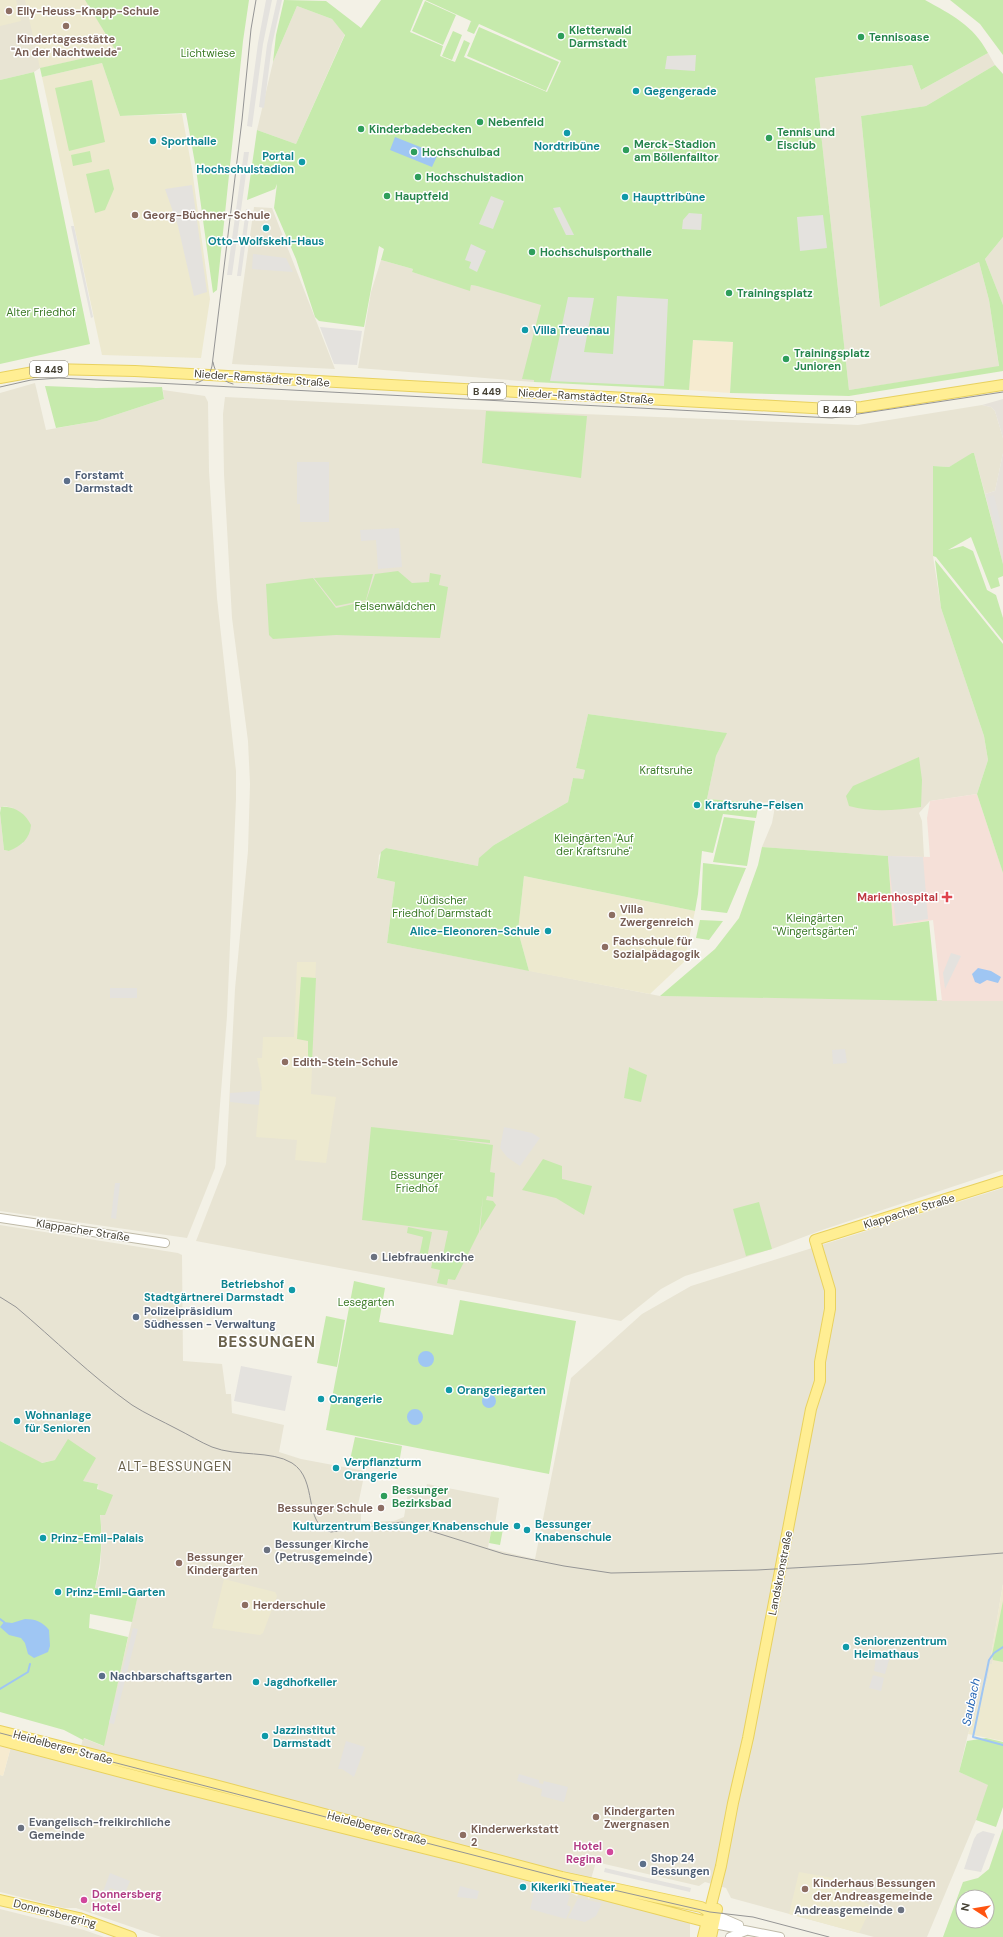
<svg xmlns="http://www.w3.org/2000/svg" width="1003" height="1937" font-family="'DM Sans',sans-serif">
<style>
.residential{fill:#e8e4d3;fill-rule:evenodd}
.commercial{fill:#f6ebd0}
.industrial{fill:#e6e2da}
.education{fill:#ede9cf}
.medical{fill:#f5e0d8}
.green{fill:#c6eaac;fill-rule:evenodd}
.parking{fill:#e4e2de}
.water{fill:#9fc6f3}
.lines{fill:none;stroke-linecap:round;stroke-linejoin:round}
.stream{stroke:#9fc6f3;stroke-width:2}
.minor-casing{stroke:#bfbaa8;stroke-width:10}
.major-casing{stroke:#e8d15f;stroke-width:12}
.minor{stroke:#fff;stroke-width:8}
.major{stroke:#ffee93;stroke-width:10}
.tram{stroke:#959595;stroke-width:1}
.education-dot{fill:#8d6e63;stroke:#fff;stroke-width:1.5}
.leisure-dot{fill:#2e9e5b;stroke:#fff;stroke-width:1.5}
.culture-dot{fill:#0f9aa8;stroke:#fff;stroke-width:1.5}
.service-dot{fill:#5c6f8a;stroke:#fff;stroke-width:1.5}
.health-dot{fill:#e0444e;stroke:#fff;stroke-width:1.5}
.worship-dot{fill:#6b7280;stroke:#fff;stroke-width:1.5}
.hotel-dot{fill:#d1479c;stroke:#fff;stroke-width:1.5}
.labels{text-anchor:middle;stroke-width:3;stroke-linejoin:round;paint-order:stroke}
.shield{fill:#fff;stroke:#7e7b72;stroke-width:1}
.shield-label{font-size:10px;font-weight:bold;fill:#464235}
.education-label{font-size:11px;font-weight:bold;fill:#785e54;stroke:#fff;text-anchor:start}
.leisure-label{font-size:11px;font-weight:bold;fill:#27864d;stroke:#fff;text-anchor:start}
.park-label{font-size:11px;fill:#3b7a26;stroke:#fff}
.culture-label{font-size:11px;font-weight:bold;fill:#0d838f;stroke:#fff;text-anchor:start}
.street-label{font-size:11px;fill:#464235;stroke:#fff}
.service-label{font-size:11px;font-weight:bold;fill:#4e5e75;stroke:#fff;text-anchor:start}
.health-label{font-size:11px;font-weight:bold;fill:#be3a42;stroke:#fff;text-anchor:end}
.worship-label{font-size:11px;font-weight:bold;fill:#5b616d;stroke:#fff;text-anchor:start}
.hotel-label{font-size:11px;font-weight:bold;fill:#b23c85;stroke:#fff;text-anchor:end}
.water-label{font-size:12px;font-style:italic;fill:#2a69b6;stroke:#fff}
.quarter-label{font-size:13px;letter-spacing:1px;fill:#6a614b;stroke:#fff}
.district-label{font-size:15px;font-weight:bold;letter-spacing:1px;fill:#6a614b;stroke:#fff}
</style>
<rect width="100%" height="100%" fill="#f3f1e6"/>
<path class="residential" d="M0,0H85L116,51L40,68L34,72L0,80Z
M297,6L332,19L345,34L296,144L257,130L273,62Z
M988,53L995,65L926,106L861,116L880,307L979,262L989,300L999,367L849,390L815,78L912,65L921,90Z
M254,207L272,208L335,369L232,364Z
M1003,237V305L985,259Z
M381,260L413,269L412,272L470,290L471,285L477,286L550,303L534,382L358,368L371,292Z
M35,383L46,430L97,421L164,399L163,390L205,396L208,402L209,471L217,598L236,771V799L227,1016L215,1168L187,1238L0,1211V813L4,850L9,851L23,843L13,808L4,806L0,808V393Z
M225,397L460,409L858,425L982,405L991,407L995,411L1003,438V453L995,491L985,494L974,453L949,467L933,466V556L941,608L984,736L988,760L977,794L930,801L919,813L922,821L924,857L888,856L762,847L772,823L776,801L759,803L707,799L716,756L726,733L588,714L576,768L585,770L583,780L573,778L568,802L494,845L478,866L386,848L379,855L377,878L395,882L387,943L660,996L1003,1001V1170L822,1230L772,1249L685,1276L661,1289L621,1321L196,1241L226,1164L235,989L248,851L250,784L248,741L232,618L224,474L223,414ZM629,1067L646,1075L625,1098Z
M1003,1188V1584L991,1655L994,1656L992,1665L990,1664L988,1678L968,1734L959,1772L989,1785L976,1820L927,1937H874L731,1898L726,1888L705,1882L699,1886L596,1862L591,1879L81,1747L83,1738L103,1746L138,1595L95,1588L100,1569L102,1538L98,1484L83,1481L55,1460L41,1463L0,1441V1225L178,1253L182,1255L183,1361L222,1364L226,1394H231L232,1413L284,1425L279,1452L301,1459L365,1471L358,1505L361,1506V1522L394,1521L404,1517L409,1487L425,1491L427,1484L499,1498L495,1524L492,1525L488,1548L535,1559L571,1378L642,1314L691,1286Z
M12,1743L543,1880L577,1896L583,1891L589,1899L592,1893L690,1918V1937H161L76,1908H64L0,1892V1775L3,1776Z
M0,1909L84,1930L104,1937H0Z"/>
<path class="commercial" d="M692,340L733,342L730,393L689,390Z
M0,1740L12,1743L3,1776L0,1775Z"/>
<path class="industrial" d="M1003,399V438L995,411L991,407L982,405Z
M1003,453V564L985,494L995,491Z"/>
<path class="education" d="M0,0H16L21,21L0,26Z
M25,0H85L116,51L40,68Z
M102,63L120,116L182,114L192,169L210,299L201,358L102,355L42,77Z
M524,876L695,911L684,962L650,994L529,971L518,931Z
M297,962H316L311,1094L336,1097L326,1163L295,1160L297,1140L256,1137L260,1091L262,1090L261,1078L257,1058H262L263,1037H294Z
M224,1579L275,1592L277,1596L263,1633L260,1635L212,1628Z
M1003,1584V1741L968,1734L988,1678L990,1664H992L994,1656L991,1655Z
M799,1872L833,1878L865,1896L862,1901L872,1906L859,1933L789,1914Z"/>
<path class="medical" d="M977,794L1003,873V1001H942L933,920L893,926L888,856L930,857L927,818L930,801Z"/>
<path class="green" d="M85,0H249L243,41L217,290L213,293L196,169L186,113L120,116L102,63L42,77L40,68L116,51Z
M284,0L326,1L361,28L381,0H423L410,32L443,46L440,56L455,62L464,40L470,43L464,57L547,92L561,61L479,24L474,34L467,31L471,21L473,22L425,0H925C952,15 973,25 988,53L921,90L912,65L815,78L849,390L999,366L989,300L979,262L880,307L861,116L926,106L995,65L1003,74V237L985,259L1003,305V371L849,396L730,393L733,342L693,340L689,390L534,382V380L522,379L541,305L477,286L471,285L470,291L412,272L413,269L381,260L384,249L379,246L364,327L319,321L315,317L296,259L274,208L277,184L275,189L247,200L257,130L296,144L345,35L332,19L297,6L273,62L276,35Z
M950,0H1003V55L980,24Z
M425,1L456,15L443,45L412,31Z
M479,27L559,62L546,91L467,56Z
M453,31L462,35L452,60L442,56Z
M34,72L90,344L0,364V80Z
M92,80L105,142L69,151L55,88Z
M90,151L92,162L73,166L71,155Z
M109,169L114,189L105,210L95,213L86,174Z
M45,386L96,388L162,387L164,399L97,421L56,428Z
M486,411L587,416L581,478L482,463Z
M972,453H974L1003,564V576L998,578L1000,586L991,589L971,537L948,550L963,546L973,551L987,590L996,595L1003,618V641L936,557L933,556V466L949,467Z
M935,560L1003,644V873L977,794L988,760L984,736L941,608Z
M398,571L412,583L429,582L430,573L441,575L439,585L448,587L440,638L336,635L273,639L269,635L266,584L313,578L336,608L366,601L375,574Z
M373,574L366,600L336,606L314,578Z
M588,714L727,733L716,756L707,799L759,803L756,818L723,814L713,853L702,851L698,894L695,911L524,876L518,931L529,971L387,943L395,882L377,878L381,852L386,848L478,866L479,858L494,845L568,802L573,778L583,779L585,770L576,768Z
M919,757L922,780L921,807C896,810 874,813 849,806L846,796L853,786Z
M1,807C14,805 26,814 31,825C30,839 21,846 9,851L4,850L0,813Z
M724,817L755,821L747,866L713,862Z
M762,847L888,856L893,926L929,921L937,1001L660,996L715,949L739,918L758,865Z
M703,863L746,868L727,913L701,910Z
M700,920L723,921L709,940L696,938Z
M301,977L316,978L312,1063L308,1062V1041L297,1039Z
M629,1067L647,1075L641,1102L624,1098Z
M371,1127L490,1140V1143L441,1138L493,1145L490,1172L495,1173L493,1197L487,1196L486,1200L493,1201L496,1205L480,1231L483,1196L479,1232L455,1280L448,1279L447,1285L437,1283L440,1270L431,1268L433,1259L441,1261V1265L448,1231L362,1220Z
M543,1159L562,1166V1179L592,1186L584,1215L556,1198L522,1190Z
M759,1202L772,1249L746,1256L733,1209Z
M408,1227L432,1232L427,1258L419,1257L423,1237L407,1233Z
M354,1281L385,1288L379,1322L453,1335L460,1300L576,1321L549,1474L326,1430Z
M326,1316L345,1320L337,1367L317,1363Z
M355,1437L402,1446L398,1469L350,1460Z
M68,1439L96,1458L83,1481L98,1484L97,1489L113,1495L105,1515H100C103,1540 101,1563 95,1588L138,1595L132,1622L90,1614L89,1628L128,1637L104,1746L84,1738L83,1740L64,1730L0,1712V1441L42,1463L55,1460Z
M492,1526L503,1529L500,1545L489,1543Z
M1003,1601V1662L993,1660L992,1655Z
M986,1738L1003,1742V1807L996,1827L976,1820L988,1785L959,1772L967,1741Z
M1003,1828V1937H943L963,1882L978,1878L989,1869ZM963,1897H987V1921H963Z"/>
<path class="parking" d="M266,0H272L263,44L252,127L247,126L258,43Z
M277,0H282L272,45L264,108L259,107L267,45Z
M696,55L695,71L665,69L667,56Z
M244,152H249L232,275H227Z
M192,185L207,292L194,296L178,226L165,189Z
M491,196L504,201L493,229L479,224Z
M560,207L574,235H566L553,208Z
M246,209L250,210L241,276H237Z
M689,213L702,214L701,230L682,229L683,220Z
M823,215L827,248L800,251L797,217Z
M71,226H74L93,317L91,318Z
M471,244L486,251L477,272L469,268L471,262L465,260Z
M253,254L286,258L293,272L252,269Z
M617,296L668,299L664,386L550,381L568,297L594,298L584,352L613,354Z
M320,327L362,331L357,365L334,364Z
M297,462H329V522H300V504H297Z
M994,495L1003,533L1002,553L988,497Z
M399,528L402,567L378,569L376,540L361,541L360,530Z
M888,856L923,857L928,919L896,924Z
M951,953L961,956L945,989L943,973Z
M110,988H137V998H110Z
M845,1049L847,1063L833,1064L832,1050Z
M260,1091L259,1105L230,1102V1093Z
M504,1127L532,1133L540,1138L520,1166L507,1157L500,1148Z
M115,1183H120L116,1219L111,1218Z
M241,1366L292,1376L285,1411L234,1401Z
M133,1628L138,1629L114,1724L109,1723Z
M876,1657L889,1660L885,1674L874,1671Z
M873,1675L884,1678L881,1691L869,1688Z
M346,1741L365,1747L354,1777L342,1769H338Z
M519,1774L539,1780V1783L543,1784L544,1781L568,1787L564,1802L541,1796L542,1789L517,1781Z
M983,1831L995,1834L981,1872L964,1869L974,1839L977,1834Z
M605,1868L691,1888L690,1892L604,1872Z
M110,1873L130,1881L125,1893L110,1888L106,1898L101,1897Z
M536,1885L570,1895L567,1905L571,1907L566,1919L530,1909Z
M460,1886L479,1891L477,1899L457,1897Z
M578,1898L602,1903L596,1916L585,1922L568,1918Z"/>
<path class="water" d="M395,137L438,154L432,167L390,150Z
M978,968L991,971L1001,977L998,983L987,980L980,984L975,982L972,974Z
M418 1359a8 8 0 1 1 16 0a8 8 0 1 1-16 0Z
M482 1401a7 7 0 1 1 14 0a7 7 0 1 1-14 0Z
M407 1417a8 8 0 1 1 16 0a8 8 0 1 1-16 0Z
M25,1619C35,1619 43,1622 49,1630L50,1646L48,1652L34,1658L28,1654L25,1643L21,1638L9,1635L0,1627L4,1622L12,1623Z"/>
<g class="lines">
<path class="stream" d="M0,1619L4,1622
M1003,1647L994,1653L989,1660L973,1737L1003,1745
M0,1689L28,1672L30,1664"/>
<g class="minor-casing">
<path id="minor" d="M0,1218L165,1243
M716,1915L739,1925
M709,1923L780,1937
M730,1937L746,1931"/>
</g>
<g class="major-casing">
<path id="major" d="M0,378L50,369L135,371L830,409L862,407L1003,385
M0,1731L215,1785L562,1877L701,1907L714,1914
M0,1740L159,1782L463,1858L707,1922
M0,1900L79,1918L131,1937
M703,1937L721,1866L733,1803L748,1738L811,1409L820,1381V1362L830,1309V1290L815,1240L1003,1181
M711,1937L717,1909"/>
</g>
<use href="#minor" class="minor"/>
<use href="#major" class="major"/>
<path class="tram" d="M213,362C215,374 222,381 233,384
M196,383C204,381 210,375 212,366L242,120L251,29L256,0
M0,387L31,380L59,378L832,418L1003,392
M0,1297L16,1307C54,1339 91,1376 132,1405C146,1414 162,1421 177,1429C189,1435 200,1442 212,1447C237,1457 271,1450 292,1463C319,1480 302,1524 331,1532L402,1522L504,1554L564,1566L611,1573L757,1570L864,1564L1003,1553
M0,1733L570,1880L710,1912L753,1917L829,1937"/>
</g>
<g class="education-dot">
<circle cx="9" cy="11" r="4"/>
<circle cx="66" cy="26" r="4"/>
<circle cx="135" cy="215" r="4"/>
<circle cx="612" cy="915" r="4"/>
<circle cx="605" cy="947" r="4"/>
<circle cx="285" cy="1062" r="4"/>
<circle cx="381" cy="1508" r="4"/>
<circle cx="179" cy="1563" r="4"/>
<circle cx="245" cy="1605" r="4"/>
<circle cx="596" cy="1817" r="4"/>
<circle cx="463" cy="1835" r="4"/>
<circle cx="805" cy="1889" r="4"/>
</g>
<g class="leisure-dot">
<circle cx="561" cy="36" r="4"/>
<circle cx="861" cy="37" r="4"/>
<circle cx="480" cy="122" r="4"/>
<circle cx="361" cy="129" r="4"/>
<circle cx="769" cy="138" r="4"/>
<circle cx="626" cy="150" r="4"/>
<circle cx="414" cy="152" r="4"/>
<circle cx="418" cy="177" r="4"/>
<circle cx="387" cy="196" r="4"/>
<circle cx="532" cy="252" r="4"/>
<circle cx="729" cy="293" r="4"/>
<circle cx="786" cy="359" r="4"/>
<circle cx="384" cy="1496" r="4"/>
</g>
<g class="culture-dot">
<circle cx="636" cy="91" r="4"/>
<circle cx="567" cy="133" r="4"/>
<circle cx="153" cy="141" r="4"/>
<circle cx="302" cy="162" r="4"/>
<circle cx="625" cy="197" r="4"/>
<circle cx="266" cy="228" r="4"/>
<circle cx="525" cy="330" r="4"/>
<circle cx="697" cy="805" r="4"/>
<circle cx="548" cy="931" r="4"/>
<circle cx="292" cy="1290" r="4"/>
<circle cx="449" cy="1390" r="4"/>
<circle cx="321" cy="1399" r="4"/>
<circle cx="17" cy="1421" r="4"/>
<circle cx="336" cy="1468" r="4"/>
<circle cx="517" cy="1526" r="4"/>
<circle cx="527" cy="1530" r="4"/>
<circle cx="43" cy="1538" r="4"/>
<circle cx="58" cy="1592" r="4"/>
<circle cx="846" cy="1647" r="4"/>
<circle cx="256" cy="1682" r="4"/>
<circle cx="265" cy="1736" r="4"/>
<circle cx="523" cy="1887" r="4"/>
</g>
<g class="service-dot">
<circle cx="67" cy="481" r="4"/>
<circle cx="136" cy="1317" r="4"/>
<circle cx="102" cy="1676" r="4"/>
<circle cx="643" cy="1864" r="4"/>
</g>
<path class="health-dot" d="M945 891h4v4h4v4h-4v4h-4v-4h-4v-4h4z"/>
<g class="worship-dot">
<circle cx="374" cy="1257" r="4"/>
<circle cx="267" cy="1550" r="4"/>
<circle cx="21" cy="1828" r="4"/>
<circle cx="901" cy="1910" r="4"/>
</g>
<g class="hotel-dot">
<circle cx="610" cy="1852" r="4"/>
<circle cx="84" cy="1900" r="4"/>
</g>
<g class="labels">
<g class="shield">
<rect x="30" y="361" width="38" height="16" rx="3"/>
<rect x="468" y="383" width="38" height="16" rx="3"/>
<rect x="818" y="401" width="38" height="16" rx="3"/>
</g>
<g class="shield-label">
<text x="49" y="373">B 449</text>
<text x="487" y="395">B 449</text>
<text x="837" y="413">B 449</text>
</g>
<g class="education-label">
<text x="17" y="15">Elly-Heuss-Knapp-Schule</text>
<text x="66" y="43" text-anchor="middle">Kindertagesstätte<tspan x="66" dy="13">"An der Nachtweide"</tspan></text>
<text x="143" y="219">Georg-Büchner-Schule</text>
<text x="620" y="913">Villa<tspan x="620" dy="13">Zwergenreich</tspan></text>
<text x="613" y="945">Fachschule für<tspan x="613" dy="13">Sozialpädagogik</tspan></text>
<text x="293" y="1066">Edith-Stein-Schule</text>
<text x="373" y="1512" text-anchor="end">Bessunger Schule</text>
<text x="187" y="1561">Bessunger<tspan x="187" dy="13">Kindergarten</tspan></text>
<text x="253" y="1609">Herderschule</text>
<text x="604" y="1815">Kindergarten<tspan x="604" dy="13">Zwergnasen</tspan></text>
<text x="471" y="1833">Kinderwerkstatt<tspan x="471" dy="13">2</tspan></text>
<text x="813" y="1887">Kinderhaus Bessungen<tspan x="813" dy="13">der Andreasgemeinde</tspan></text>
</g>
<g class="leisure-label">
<text x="569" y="34">Kletterwald<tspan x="569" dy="13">Darmstadt</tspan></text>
<text x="869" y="41">Tennisoase</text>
<text x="488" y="126">Nebenfeld</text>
<text x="369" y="133">Kinderbadebecken</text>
<text x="777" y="136">Tennis und<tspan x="777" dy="13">Eisclub</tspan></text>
<text x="634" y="148">Merck-Stadion<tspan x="634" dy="13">am Böllenfalltor</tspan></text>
<text x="422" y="156">Hochschulbad</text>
<text x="426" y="181">Hochschulstadion</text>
<text x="395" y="200">Hauptfeld</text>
<text x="540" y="256">Hochschulsporthalle</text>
<text x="737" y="297">Trainingsplatz</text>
<text x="794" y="357">Trainingsplatz<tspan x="794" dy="13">Junioren</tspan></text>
<text x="392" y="1494">Bessunger<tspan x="392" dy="13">Bezirksbad</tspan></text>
</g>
<g class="park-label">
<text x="208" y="57">Lichtwiese</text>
<text x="41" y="316">Alter Friedhof</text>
<text x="395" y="610">Felsenwäldchen</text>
<text x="666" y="774">Kraftsruhe</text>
<text x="594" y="842">Kleingärten "Auf<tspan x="594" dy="13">der Kraftsruhe"</tspan></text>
<text x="442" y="904">Jüdischer<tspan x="442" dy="13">Friedhof Darmstadt</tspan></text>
<text x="815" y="922">Kleingärten<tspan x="815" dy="13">"Wingertsgärten"</tspan></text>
<text x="417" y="1179">Bessunger<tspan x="417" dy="13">Friedhof</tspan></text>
<text x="366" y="1306">Lesegarten</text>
</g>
<g class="culture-label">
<text x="644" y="95">Gegengerade</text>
<text x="161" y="145">Sporthalle</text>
<text x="567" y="150" text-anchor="middle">Nordtribüne</text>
<text x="294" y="160" text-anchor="end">Portal<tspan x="294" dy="13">Hochschulstadion</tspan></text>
<text x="633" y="201">Haupttribüne</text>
<text x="266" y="245" text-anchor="middle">Otto-Wolfskehl-Haus</text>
<text x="533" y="334">Villa Treuenau</text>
<text x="705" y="809">Kraftsruhe-Felsen</text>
<text x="540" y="935" text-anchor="end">Alice-Eleonoren-Schule</text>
<text x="284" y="1288" text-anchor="end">Betriebshof<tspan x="284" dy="13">Stadtgärtnerei Darmstadt</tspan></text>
<text x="457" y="1394">Orangeriegarten</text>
<text x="329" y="1403">Orangerie</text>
<text x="25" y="1419">Wohnanlage<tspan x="25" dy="13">für Senioren</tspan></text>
<text x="344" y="1466">Verpflanzturm<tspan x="344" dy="13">Orangerie</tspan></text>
<text x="535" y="1528">Bessunger<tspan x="535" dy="13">Knabenschule</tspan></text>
<text x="509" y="1530" text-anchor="end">Kulturzentrum Bessunger Knabenschule</text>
<text x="51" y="1542">Prinz-Emil-Palais</text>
<text x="66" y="1596">Prinz-Emil-Garten</text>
<text x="854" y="1645">Seniorenzentrum<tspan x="854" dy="13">Heimathaus</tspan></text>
<text x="264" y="1686">Jagdhofkeller</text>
<text x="273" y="1734">Jazzinstitut<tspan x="273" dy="13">Darmstadt</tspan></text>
<text x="531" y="1891">Kikeriki Theater</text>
</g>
<g class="street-label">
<text transform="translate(262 378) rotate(4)" y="4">Nieder-Ramstädter Straße</text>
<text transform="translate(586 396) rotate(3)" y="4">Nieder-Ramstädter Straße</text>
<text transform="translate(909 1211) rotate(-17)" y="4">Klappacher Straße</text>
<text transform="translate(83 1230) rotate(9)" y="4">Klappacher Straße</text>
<text transform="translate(780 1573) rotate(-79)" y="4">Landskronstraße</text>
<text transform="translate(63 1747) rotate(15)" y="4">Heidelberger Straße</text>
<text transform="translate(377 1828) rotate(15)" y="4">Heidelberger Straße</text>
<text transform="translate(55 1913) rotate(14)" y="4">Donnersbergring</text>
</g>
<g class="service-label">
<text x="75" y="479">Forstamt<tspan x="75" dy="13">Darmstadt</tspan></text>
<text x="144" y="1315">Polizeipräsidium<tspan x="144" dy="13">Südhessen - Verwaltung</tspan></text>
<text x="110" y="1680">Nachbarschaftsgarten</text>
<text x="651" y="1862">Shop 24<tspan x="651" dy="13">Bessungen</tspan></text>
</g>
<g class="health-label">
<text x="938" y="901">Marienhospital</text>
</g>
<g class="worship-label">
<text x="382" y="1261">Liebfrauenkirche</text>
<text x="275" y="1548">Bessunger Kirche<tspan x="275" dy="13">(Petrusgemeinde)</tspan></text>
<text x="29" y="1826">Evangelisch-freikirchliche<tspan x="29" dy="13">Gemeinde</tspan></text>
<text x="893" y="1914" text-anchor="end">Andreasgemeinde</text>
</g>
<g class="hotel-label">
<text x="602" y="1850">Hotel<tspan x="602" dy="13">Regina</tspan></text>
<text x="92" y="1898" text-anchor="start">Donnersberg<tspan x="92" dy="13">Hotel</tspan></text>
</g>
<g class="water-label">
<text transform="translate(971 1702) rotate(-78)" y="4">Saubach</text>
</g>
<g class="quarter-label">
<text x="175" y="1471">ALT-BESSUNGEN</text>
</g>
<g class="district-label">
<text x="267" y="1347">BESSUNGEN</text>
</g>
</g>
<g transform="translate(975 1909) rotate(282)"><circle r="19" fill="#ffffff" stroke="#b5b3ae"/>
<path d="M0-3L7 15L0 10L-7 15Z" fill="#ff5411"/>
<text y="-6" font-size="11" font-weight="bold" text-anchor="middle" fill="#464235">N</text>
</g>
</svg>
